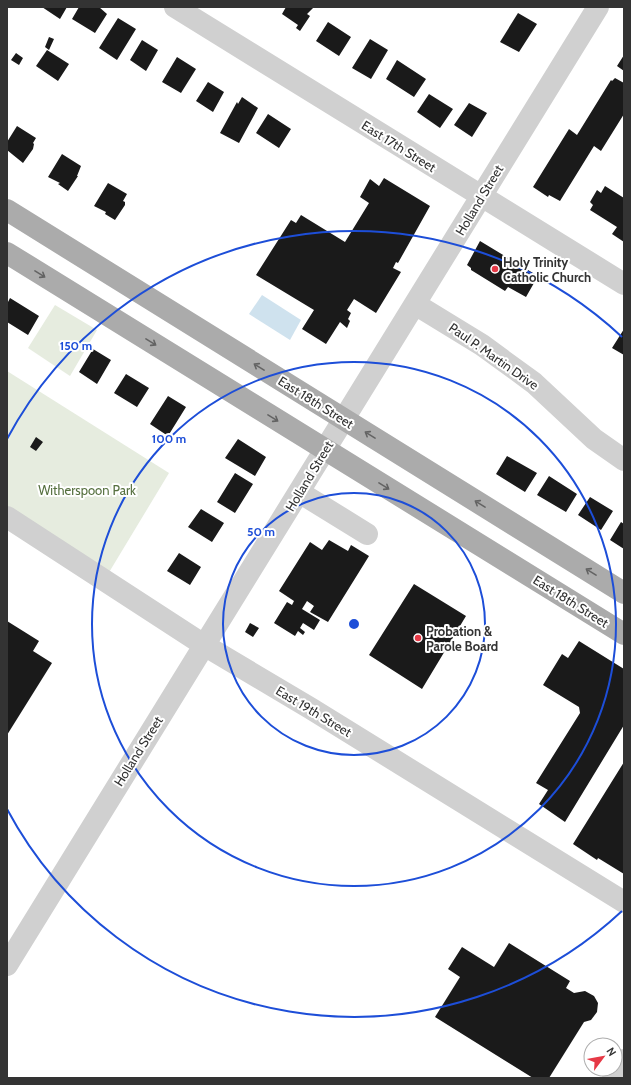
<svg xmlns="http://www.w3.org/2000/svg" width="631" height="1085" font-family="Cabin,sans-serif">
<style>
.green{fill:#e6ecdf}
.water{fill:#cfe2ee}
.building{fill:#1a1a1a}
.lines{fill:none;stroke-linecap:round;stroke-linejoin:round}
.minor{stroke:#d0d0d0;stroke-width:22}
.major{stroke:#ababab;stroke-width:22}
.oneway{stroke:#636363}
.ring{fill:none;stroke:#1d4ed8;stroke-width:2}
.poi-dot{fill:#e63946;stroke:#fff;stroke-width:1.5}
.labels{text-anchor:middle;stroke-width:4;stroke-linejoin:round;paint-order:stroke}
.street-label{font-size:13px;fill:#333;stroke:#fff}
.poi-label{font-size:13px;font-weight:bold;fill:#333;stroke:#fff;text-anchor:start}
.park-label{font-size:13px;fill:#56703f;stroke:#fff}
.centre{fill:#1d4ed8;stroke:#fff;stroke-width:2}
.ring-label{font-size:12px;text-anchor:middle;font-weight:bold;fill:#1d4ed8;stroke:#fff;stroke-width:4;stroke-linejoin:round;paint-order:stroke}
</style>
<rect width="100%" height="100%" fill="#fff"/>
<path class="green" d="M55,305L97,330L70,376L28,348Z
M7,371L169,473L108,574L7,507Z"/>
<path class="water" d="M262,295L301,320L290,340L249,314Z"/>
<path class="building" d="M42,7H67L60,19Z
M79,7H99L107,14L95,33L72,19Z
M286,7H314L307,14L310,16L300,31L296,28L298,25L282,14Z
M518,13L537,24L519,52L500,42Z
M118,18L136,29L117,60L99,48Z
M328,22L351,37L339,56L316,41Z
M49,37L54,39L49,50L45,47Z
M370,39L388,50L371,79L352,68Z
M142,40L158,50L146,71L130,60Z
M47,50L69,64L58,81L36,66Z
M16,53L23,58L19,65L11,60Z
M624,55V71L617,66Z
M177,57L196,69L181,93L162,82Z
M397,60L426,79L414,97L386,79Z
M615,78L624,83V114L601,151L594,146L560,201L549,195L548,197L533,187L569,129L577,135L611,80L612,81Z
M208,82L224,92L213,112L196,101Z
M429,94L453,109L440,128L417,112Z
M242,97L258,108L239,143L220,133L237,102L238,104Z
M469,103L487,113L472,137L454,125Z
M268,114L291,129L279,148L256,133Z
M17,126L36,138L33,143L34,144L33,149L23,163L7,150V142Z
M62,154L81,166L77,176H78L68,191L58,184L60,183L48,177Z
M384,178L430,206L398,263L396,262L393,268L401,272L376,313L354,299L347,310L351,313L348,319L350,321L347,328L340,322L326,344L302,329L314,310L256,275L291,220L296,223L301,215L345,242L369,203L360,197L370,179L379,186Z
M108,183L127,194L123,201L125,202V205L115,220L105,214L106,212L94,206Z
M605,186L624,198V242L612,234L617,227L590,210L593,205L590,202L597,190L601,193Z
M480,241L538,276L526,297L508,287L505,291L471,270V268L467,265Z
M10,298L39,316L28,335L7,322V304Z
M624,329V355L612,348Z
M93,349L111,360L97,384L79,372Z
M126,374L149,388L137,407L114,393Z
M168,396L186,407L168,436L150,424Z
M36,437L43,442L36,451L30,447Z
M238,439L266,457L255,476L225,458Z
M507,456L537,473L525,492L496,474Z
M235,473L253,484L235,513L217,502Z
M549,476L577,494L566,512L537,495Z
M590,497L613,511L601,530L578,515Z
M201,509L224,523L212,542L188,527Z
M621,522L624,524V549L610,540Z
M329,540L348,551L351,545L369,556L328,622L310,612L314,606L307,601L302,609L320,620L314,630L303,623L300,628L305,632L303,635L298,631L295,636L274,623L287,602L292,605L294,601L279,591L310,542L322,550Z
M179,553L201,567L190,585L167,571Z
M414,584L466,616L422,689L369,655Z
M7,621L39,641L33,651L52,663L7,735Z
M250,623L259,628L253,637L245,632Z
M579,641L624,669V725L565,822L539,804L548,790L536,783L580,713L579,707L543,685L562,654L568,658Z
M624,762V874L598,858L597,860L573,844Z
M509,943L570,981L566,988L574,993L585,991L594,996L598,1003L597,1012L591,1020L584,1022L549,1078H533L435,1017L460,977L448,969L462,947L494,967Z"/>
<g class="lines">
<path class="minor" d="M175,7L624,284
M415,304L482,345L534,383L594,439L624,460
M299,492L367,534
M7,517L204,645L310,708L624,902
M7,965L598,7
M613,1078L624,1060"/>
<path class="major" d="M7,210L624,593
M7,253L624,634"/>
</g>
<defs><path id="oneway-shaft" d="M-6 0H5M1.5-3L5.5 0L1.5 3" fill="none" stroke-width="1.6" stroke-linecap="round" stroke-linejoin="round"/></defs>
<g class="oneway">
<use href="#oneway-shaft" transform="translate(40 274) rotate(32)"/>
<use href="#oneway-shaft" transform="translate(151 342) rotate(32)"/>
<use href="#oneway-shaft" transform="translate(259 367) rotate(-148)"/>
<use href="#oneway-shaft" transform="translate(273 418) rotate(32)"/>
<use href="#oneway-shaft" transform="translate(370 435) rotate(-148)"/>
<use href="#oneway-shaft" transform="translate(384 486) rotate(32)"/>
<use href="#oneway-shaft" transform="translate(480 504) rotate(-148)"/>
<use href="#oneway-shaft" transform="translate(591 572) rotate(-148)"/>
</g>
<g class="ring">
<circle cx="354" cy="624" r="131"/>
<circle cx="354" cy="624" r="262"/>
<path d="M622 911A393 393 0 0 1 7 809M7 439A393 393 0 0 1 622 337"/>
</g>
<g class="poi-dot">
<circle cx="495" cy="269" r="4"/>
<circle cx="418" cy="638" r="4"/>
</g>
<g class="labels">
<g class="street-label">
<text transform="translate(399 146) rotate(32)" y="5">East 17th Street</text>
<text transform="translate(479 200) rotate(-59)" y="5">Holland Street</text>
<text transform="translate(494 356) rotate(35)" y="5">Paul P. Martin Drive</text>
<text transform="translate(316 402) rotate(32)" y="5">East 18th Street</text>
<text transform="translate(309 476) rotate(-59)" y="5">Holland Street</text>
<text transform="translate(571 601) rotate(32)" y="5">East 18th Street</text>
<text transform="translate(314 711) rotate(31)" y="5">East 19th Street</text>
<text transform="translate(138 751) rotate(-58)" y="5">Holland Street</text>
</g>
<g class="poi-label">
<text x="503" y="267">Holy Trinity<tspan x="503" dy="15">Catholic Church</tspan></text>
<text x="426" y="636">Probation &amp;<tspan x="426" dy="15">Parole Board</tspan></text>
</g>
<g class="park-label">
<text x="87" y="495">Witherspoon Park</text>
</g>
</g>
<circle cx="354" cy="624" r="6" class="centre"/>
<g class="ring-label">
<text x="76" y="350">150 m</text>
<text x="169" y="443">100 m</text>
<text x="261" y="536">50 m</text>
</g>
<rect width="631" height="1085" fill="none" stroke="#333333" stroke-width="16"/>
<g transform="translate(603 1057) rotate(58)"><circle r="19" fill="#ffffff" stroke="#adadad"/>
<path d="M0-3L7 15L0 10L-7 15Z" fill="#e63946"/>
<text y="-6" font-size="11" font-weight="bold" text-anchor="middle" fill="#333333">N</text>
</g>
</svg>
